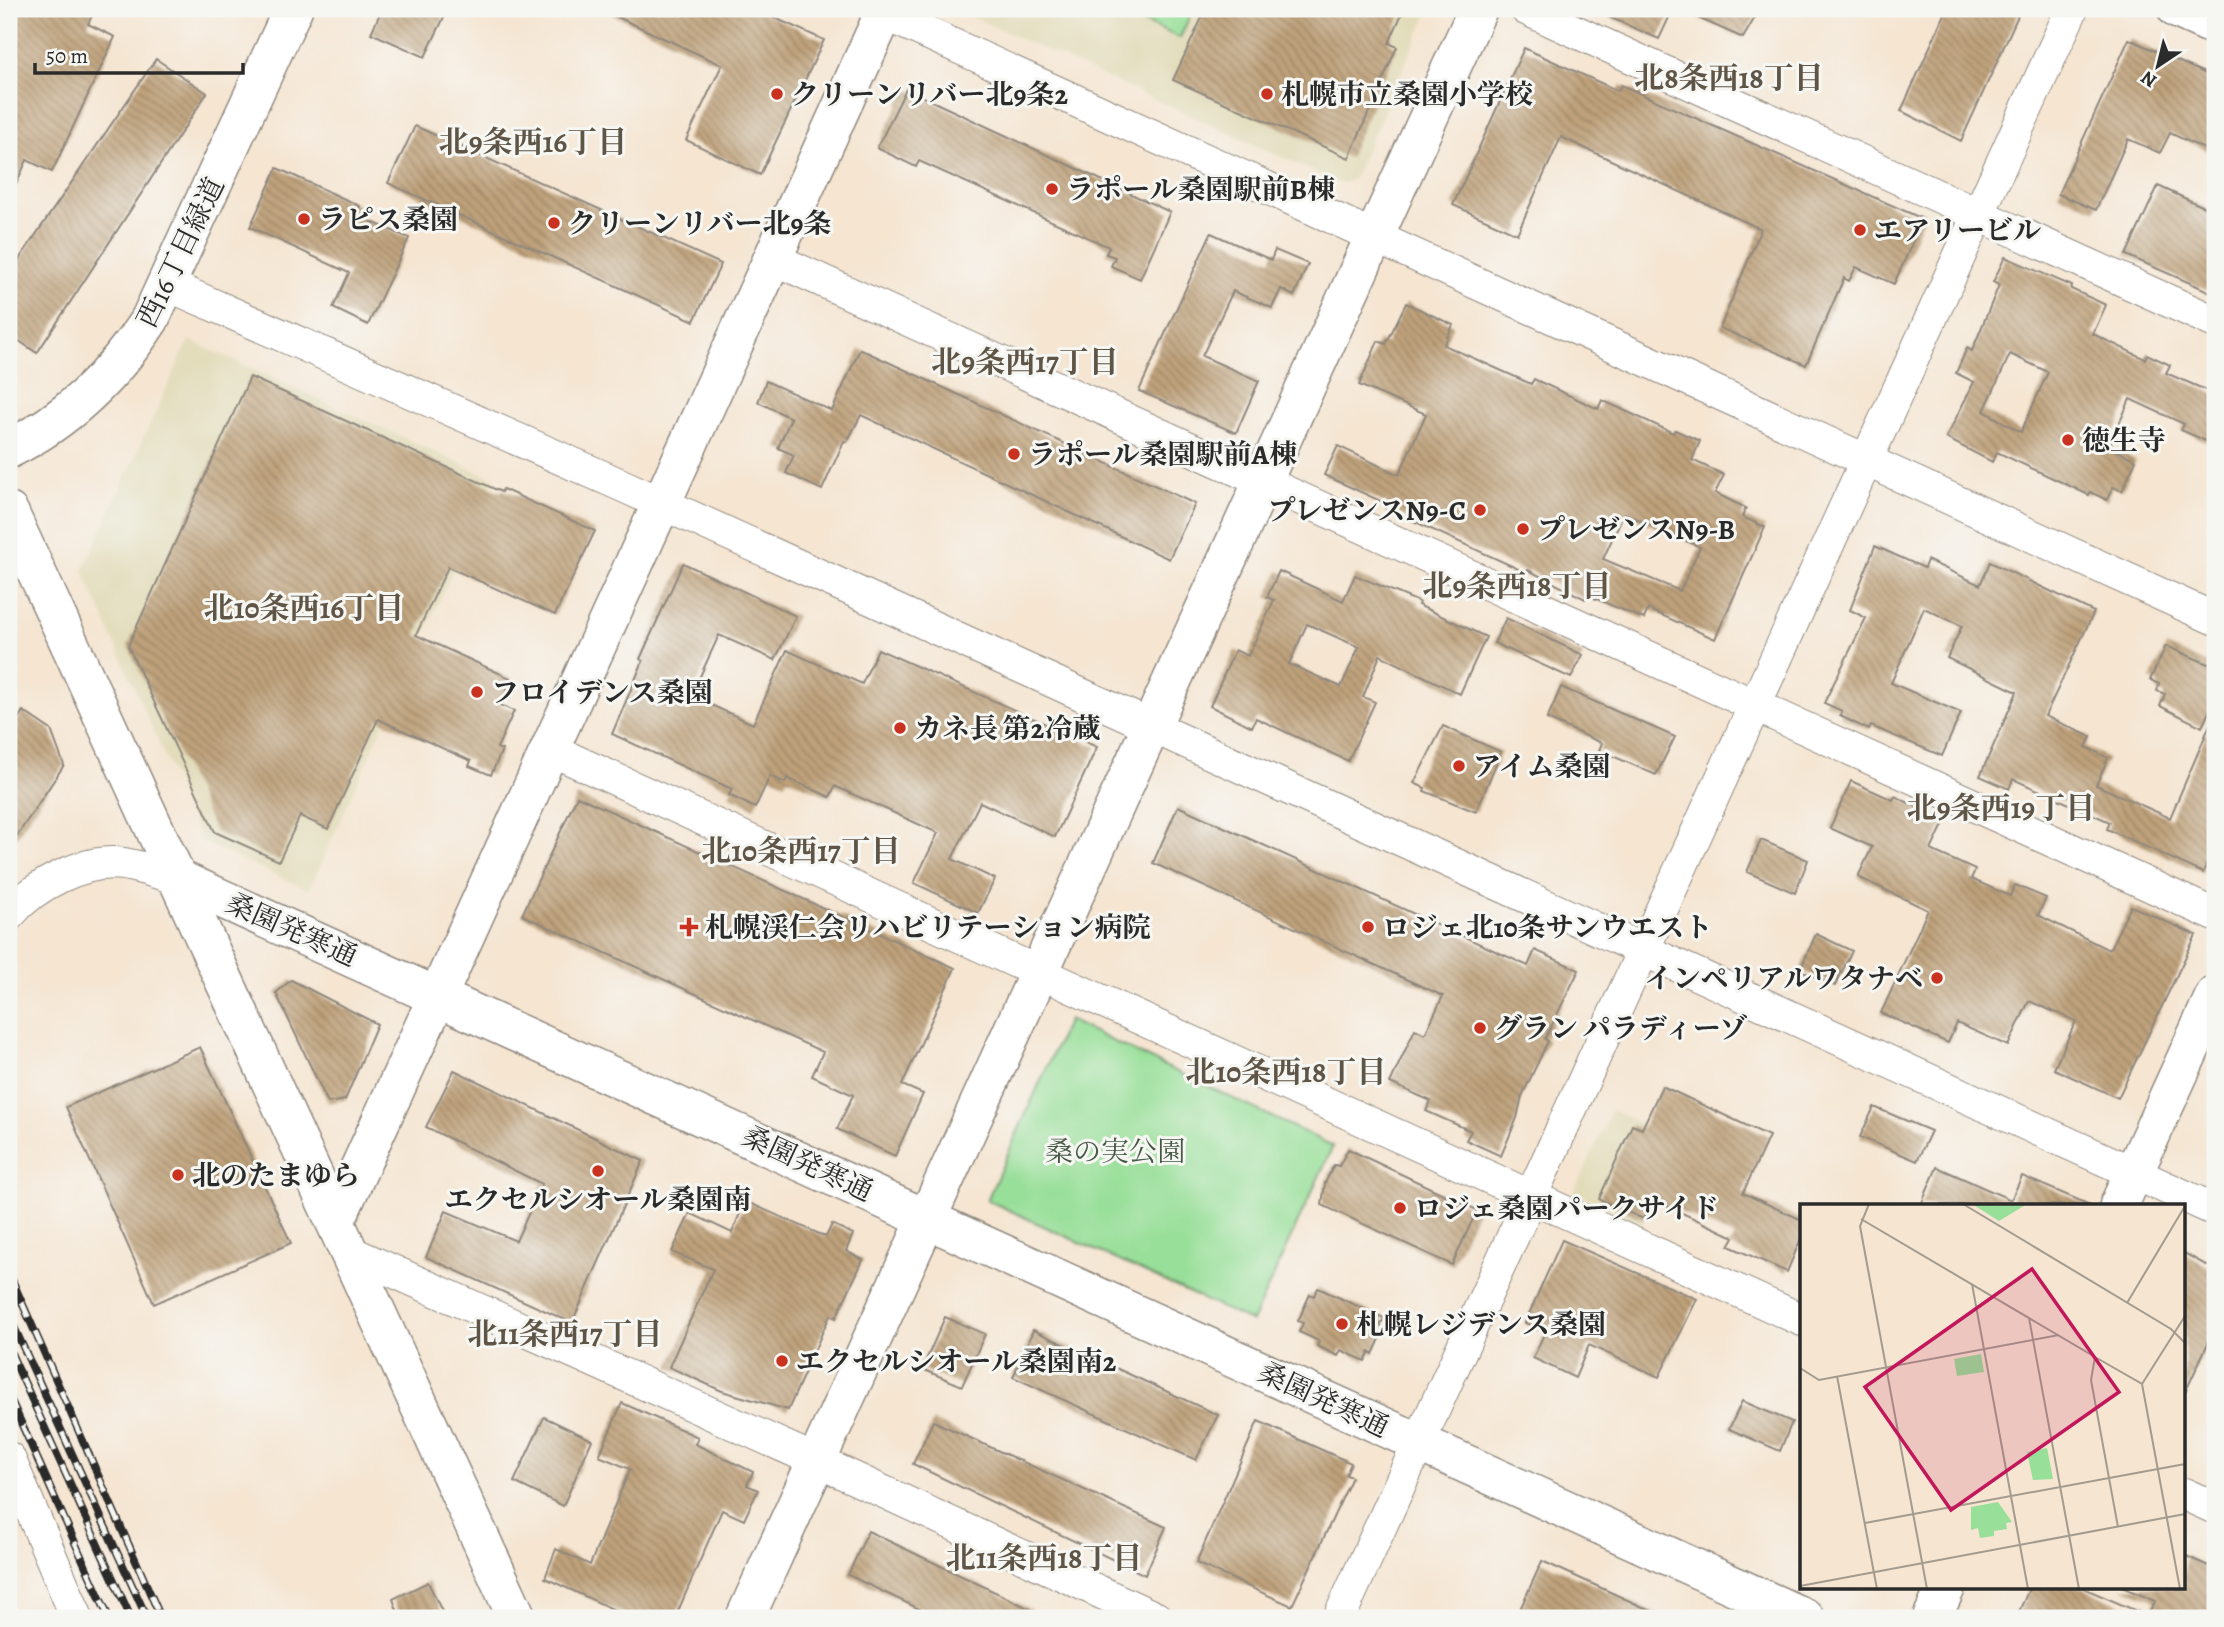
<svg xmlns="http://www.w3.org/2000/svg" width="2224" height="1627" font-family="Alegreya,'Noto Serif JP',serif">
<style>
.built{fill:#e2dcba}
.park{fill:#98df99;stroke:#628562;stroke-width:2}
.building{fill:url(#building-back-hatch);fill-rule:evenodd}
.lines{fill:none;stroke-linecap:round;stroke-linejoin:round}
.minor-casing{stroke:#90887e;stroke-width:34}
.tertiary-casing{stroke:#90887e;stroke-width:41}
.minor{stroke:#fff;stroke-width:32}
.tertiary{stroke:#fff;stroke-width:38}
.rail-casing{stroke:#2b2b2b;stroke-width:8}
.rail{stroke:#f6f6f2;stroke-width:5;stroke-dasharray:16;stroke-linecap:butt}
.poi-dot{fill:#c8321e;stroke:#f6f6f2;stroke-width:2.5}
.labels{text-anchor:middle;stroke-width:6;stroke-linejoin:round;paint-order:stroke}
.poi-label{font-size:28px;font-weight:bold;fill:#2b2b2b;stroke:#f6f6f2;text-anchor:start}
.street-label{font-size:28px;fill:#2b2b2b;stroke:#f6f6f2}
.park-label{font-size:28px;fill:#465846;stroke:#f6f6f2}
.neighbourhood-label{font-size:30px;font-weight:bold;fill:#5f5547;stroke:#f6f6f2}
.inset-road{fill:none;stroke:#a49b8f;stroke-width:2}
.view{fill:#c2185b;fill-opacity:0.15;stroke:#c2185b;stroke-width:3.5}
.inset-edge{fill:none;stroke:#2b2b2b;stroke-width:3.5}
</style>
<defs>
<pattern id="building-back-hatch" width="6" height="6" patternUnits="userSpaceOnUse" patternTransform="scale(1.75)"><rect width="6" height="6" fill="#bfa27b"/><path d="M-1 5l2 2M0 0l6 6M5-1l2 2" fill="none" stroke="#9b8465"/></pattern>
</defs>
<rect width="100%" height="100%" fill="#f6f6f2"/>
<filter id="ink" filterUnits="userSpaceOnUse"><feTurbulence type="fractalNoise" baseFrequency=".0143" numOctaves="2"/><feDisplacementMap in="SourceGraphic" scale="14" xChannelSelector="R" yChannelSelector="G"/><feConvolveMatrix kernelMatrix="1 2 1 2 8 2 1 2 1" color-interpolation-filters="sRGB"/></filter>
<filter id="wash" filterUnits="userSpaceOnUse"><feTurbulence type="fractalNoise" baseFrequency=".00686" numOctaves="4" result="noise"/><feDisplacementMap in="SourceGraphic" scale="28" xChannelSelector="R" yChannelSelector="G"/><feGaussianBlur stdDeviation="1.57" result="paint"/><feColorMatrix in="noise" values="0 0 0 0 0 0 0 0 0 0 0 0 0 0 0 0 0 1.4 0 .05"/><feComposite in="paint" operator="in"/></filter>
<g filter="url(#wash)">
<rect width="100%" height="100%" fill="#f5e5d1"/>
<path class="built" d="M955,9H1430L1353,179L1341,184Z
M189,340L494,479L309,890L202,842L83,570Z
M1612,1110L1679,1142L1642,1224L1574,1192Z"/>
<path class="park" d="M1115,9H1193L1180,38Z
M1068,1020L1333,1146L1252,1322L987,1200Z"/>
<g id="blocks">
<path class="building" d="M20,9H95L88,24L115,37L52,172L27,160L9,199V32Z
M382,9H448L425,57L371,33Z
M600,9H755L824,40L760,175L686,140L722,65Z
M1206,9H1404L1389,43L1397,47L1349,158L1173,80Z
M1591,9H1673L1659,39Z
M1678,9H1760L1743,38Z
M1947,9H2021L1961,141L1901,111Z
M2129,39L2215,78V154L2170,133L2160,153L2128,139L2096,210L2058,194Z
M1524,48L1618,91L1621,85L1923,219L1894,284L1856,267L1849,281L1844,278L1806,365L1720,328L1761,229L1561,137L1517,234L1453,205Z
M156,59L207,93L37,353L9,334V274Z
M906,89L1170,212L1140,279L1111,266L1115,257L1106,254L1109,247L919,161L916,167L877,148Z
M415,126L721,264L694,321L388,183Z
M277,168L360,206L356,215L409,238L368,325L333,308L349,273L250,227Z
M2158,186L2215,212V294L2126,255Z
M1211,233L1271,260L1275,250L1308,264L1294,296L1281,289L1272,308L1233,291L1202,356L1259,381L1236,433L1139,391Z
M2005,257L2072,286L2071,289L2106,305L2093,334L2145,359L2147,354L2170,365L2166,373L2215,394V445L2181,430L2184,424L2130,399L2109,447L2136,460L2122,491L2113,487L2107,500L2090,492L2089,495L1997,452L1992,462L1946,438L1974,382L1956,373L1967,348L1972,351L1999,285L1993,282ZM2010,354L2048,372L2021,432L1984,411Z
M1406,303L1453,325L1444,345L1531,384L1534,379L1598,409L1602,400L1673,433L1675,430L1700,441L1692,460L1724,475L1715,493L1746,508L1742,517L1765,527L1715,639L1648,609L1644,619L1587,595L1585,599L1528,570L1527,573L1385,508L1387,504L1324,475L1338,446L1399,475L1426,414L1359,385L1378,341L1386,344ZM1624,513L1700,547L1680,591L1603,559Z
M860,349L1195,504L1169,559L861,415L847,442L844,441L822,490L786,473L794,455L778,448L791,418L758,402L766,381L832,411Z
M250,377L501,492L503,489L595,531L555,615L448,567L416,635L512,679L500,705L514,711L497,748L502,750L491,775L469,766L471,761L378,719L328,829L300,816L279,861L215,832L128,646Z
M1875,546L1924,568L1927,560L1980,585L1990,562L2094,612L2045,716L2091,737L2086,747L2108,758L2096,785L2170,818L2215,713V843L2203,873L2107,829L2110,822L2013,779L2009,789L1980,776L2017,692L1947,658L1962,626L1924,608L1891,683L1961,713L1942,756L1871,726L1869,730L1840,716L1842,711L1824,703L1866,618L1850,610Z
M683,563L796,616L775,660L719,635L691,696L753,724L787,650L862,684L878,649L1097,747L1055,837L980,802L952,859L995,879L978,913L914,883L938,833L835,786L830,797L787,778L785,783L770,776L755,808L729,795L732,789L612,734L643,661L640,659Z
M1279,571L1343,601L1355,575L1419,602L1418,605L1486,637L1460,694L1380,655L1363,697L1375,702L1348,761L1256,718L1252,727L1210,706L1235,650L1248,656L1274,600L1267,597ZM1307,624L1359,647L1341,687L1289,664Z
M1506,618L1583,655L1571,678L1494,643Z
M2166,646L2215,667V699L2202,727L2160,706L2165,694L2157,691L2159,684L2150,680Z
M1561,687L1675,737L1656,775L1599,750L1602,743L1547,719Z
M23,711L51,730L64,765L9,848V733Z
M1443,726L1501,752L1476,812L1424,791L1425,788L1414,783Z
M1851,781L1893,800L1895,796L1945,821L1931,850L1975,870L1971,879L2010,896L2015,885L2046,898L2038,915L2109,950L2131,906L2196,935L2118,1098L2054,1069L2076,1021L2029,1001L2008,1046L1957,1023L1948,1043L1881,1013L1928,910L1858,877L1872,847L1830,828Z
M577,796L955,968L902,1085L923,1094L895,1156L837,1129L853,1095L812,1076L823,1052L522,915Z
M1178,806L1528,966L1535,950L1579,970L1545,1039L1548,1041L1522,1096L1517,1118L1501,1156L1466,1140L1471,1131L1426,1111L1431,1101L1390,1083L1415,1029L1425,1034L1443,996L1153,863Z
M1761,840L1808,860L1795,893L1747,872Z
M1816,934L1852,951L1835,986L1800,970Z
M291,980L377,1024L345,1100L328,1103L276,993Z
M200,1047L291,1243L154,1304L66,1107Z
M454,1070L643,1161L572,1323L426,1257L446,1211L516,1241L542,1184L426,1127Z
M1662,1086L1769,1136L1743,1193L1802,1220V1236L1787,1272L1729,1246L1734,1237L1652,1199L1643,1219L1599,1199L1632,1125L1642,1129Z
M1874,1107L1931,1131L1917,1161L1860,1137Z
M1348,1149L1477,1210L1452,1265L1322,1205L1325,1183L1334,1165L1339,1166Z
M1937,1167L2011,1200L2022,1176L2090,1205H1921Z
M745,1201L826,1237L832,1224L853,1234L846,1251L863,1260L836,1318L830,1315L788,1410L722,1391L669,1367L713,1269L672,1252L690,1213L732,1233Z
M1562,1240L1697,1299L1659,1377L1589,1345L1575,1378L1533,1358L1545,1332L1525,1323Z
M2184,1253L2215,1270V1328L2184,1395Z
M1318,1288L1384,1318L1380,1326L1385,1328L1373,1354L1370,1352L1365,1361L1341,1350L1338,1356L1317,1346L1319,1341L1299,1332L1303,1323L1298,1321L1310,1294L1314,1296Z
M945,1317L985,1334L962,1386L922,1369Z
M1033,1330L1218,1415L1196,1460L1013,1377Z
M1742,1401L1792,1422L1780,1451L1729,1429Z
M622,1403L698,1437L695,1444L753,1472L747,1485L758,1490L744,1520L722,1510L675,1618H632L545,1578L556,1549L590,1565L630,1469L599,1456Z
M544,1417L592,1440L563,1506L514,1482Z
M933,1421L1166,1527L1145,1575L913,1464Z
M1258,1421L1351,1463L1346,1475L1352,1477L1292,1606L1196,1563Z
M868,1531L1049,1618H938L848,1575Z
M2184,1555L2215,1569V1618H2193L2176,1611L2173,1618H2016L2030,1587H2081L2148,1616L2155,1601L2122,1587H2184Z
M1542,1561L1667,1618H1516Z
M428,1582L445,1618H400L393,1599Z"/>
</g>
</g>
<g filter="url(#ink)">
<use href="#blocks" fill-opacity="0" stroke="#90887e" stroke-width="2"/>
<g class="lines">
<g class="minor-casing">
<path id="minor" d="M874,9L2215,619
M1526,9L2215,322
M772,258L2215,915
M168,285L621,485L2215,1210
M549,749L1802,1320
M9,915C33,886 84,858 124,864C141,867 159,873 176,878
M348,1251L817,1461L1156,1618
M9,1458L77,1618
M2184,1494L2215,1508
M1339,1618L2072,9"/>
</g>
<g class="tertiary-casing">
<path id="tertiary" d="M2177,9L2215,26
M9,449C68,420 115,373 150,319L293,9
M9,512L517,1618
M176,878L1805,1618
M2119,1205L2215,995
M335,1222L886,9
M745,1618L1478,9
M1932,1618L1946,1587"/>
</g>
<use href="#minor" class="minor"/>
<use href="#tertiary" class="tertiary"/>
<g class="rail-casing">
<path id="rail" d="M9,1273L161,1618
M9,1316L147,1618
M9,1349L131,1618
M9,1396L109,1618"/>
</g>
<use href="#rail" class="rail"/>
</g>
</g>
<g class="poi-dot">
<circle cx="777" cy="94" r="7"/>
<circle cx="1267" cy="94" r="7"/>
<circle cx="1052" cy="189" r="7"/>
<circle cx="304" cy="219" r="7"/>
<circle cx="554" cy="223" r="7"/>
<circle cx="1860" cy="230" r="7"/>
<circle cx="2068" cy="440" r="7"/>
<circle cx="1014" cy="454" r="7"/>
<circle cx="1480" cy="510" r="7"/>
<circle cx="1523" cy="529" r="7"/>
<circle cx="477" cy="692" r="7"/>
<circle cx="900" cy="728" r="7"/>
<circle cx="1459" cy="766" r="7"/>
<path d="M685.5 916.5h7v7h7v7h-7v7h-7v-7h-7v-7h7z"/>
<circle cx="1368" cy="927" r="7"/>
<circle cx="1937" cy="978" r="7"/>
<circle cx="1480" cy="1028" r="7"/>
<circle cx="598" cy="1171" r="7"/>
<circle cx="178" cy="1175" r="7"/>
<circle cx="1400" cy="1208" r="7"/>
<circle cx="1342" cy="1324" r="7"/>
<circle cx="782" cy="1361" r="7"/>
</g>
<g class="labels">
<g class="poi-label">
<text x="791" y="104">クリーンリバー北9条2</text>
<text x="1281" y="104">札幌市立桑園小学校</text>
<text x="1066" y="199">ラポール桑園駅前B棟</text>
<text x="318" y="229">ラピス桑園</text>
<text x="568" y="233">クリーンリバー北9条</text>
<text x="1874" y="240">エアリービル</text>
<text x="2082" y="450">徳生寺</text>
<text x="1028" y="464">ラポール桑園駅前A棟</text>
<text x="1466" y="520" text-anchor="end">プレゼンスN9-C</text>
<text x="1537" y="539">プレゼンスN9-B</text>
<text x="491" y="702">フロイデンス桑園</text>
<text x="914" y="738">カネ長 第2冷蔵</text>
<text x="1473" y="776">アイム桑園</text>
<text x="705" y="937">札幌渓仁会リハビリテーション病院</text>
<text x="1382" y="937">ロジェ北10条サンウエスト</text>
<text x="1923" y="988" text-anchor="end">インペリアルワタナベ</text>
<text x="1494" y="1038">グラン パラディーゾ</text>
<text x="192" y="1185">北のたまゆら</text>
<text x="598" y="1209" text-anchor="middle">エクセルシオール桑園南</text>
<text x="1414" y="1218">ロジェ桑園パークサイド</text>
<text x="1356" y="1334">札幌レジデンス桑園</text>
<text x="796" y="1371">エクセルシオール桑園南2</text>
</g>
<g class="street-label">
<text transform="translate(180 252) rotate(-64)" y="10">西16丁目緑道</text>
<text transform="translate(292 929) rotate(24)" y="10">桑園発寒通</text>
<text transform="translate(808 1163) rotate(25)" y="10">桑園発寒通</text>
<text transform="translate(1324 1399) rotate(25)" y="10">桑園発寒通</text>
</g>
<g class="park-label">
<text x="1115" y="1161">桑の実公園</text>
</g>
<g class="neighbourhood-label">
<text x="1729" y="88">北8条西18丁目</text>
<text x="533" y="152">北9条西16丁目</text>
<text x="1025" y="372">北9条西17丁目</text>
<text x="1517" y="596">北9条西18丁目</text>
<text x="304" y="618">北10条西16丁目</text>
<text x="2001" y="818">北9条西19丁目</text>
<text x="801" y="861">北10条西17丁目</text>
<text x="1286" y="1082">北10条西18丁目</text>
<text x="565" y="1344">北11条西17丁目</text>
<text x="1044" y="1568">北11条西18丁目</text>
</g>
</g>
<g transform="translate(1800 1204)">
<rect width="385" height="385" fill="#f5e5d1"/>
<path d="M172,0H227L199,17ZM181,150L184,168L157,172L154,155ZM247,244L253,275L233,276L227,248ZM198,298L212,318L206,319L207,325L194,327V332L180,334L178,324L171,326V303Z" fill="#98df99"/>
<path class="inset-road" d="M69,0L60,22L127,385M163,0L371,125L385,139M61,15L295,153L291,176L318,323M172,80L228,385M327,99L385,2M229,114L279,385M295,153L342,180L380,385M0,164L19,176L259,131M37,172L77,385M342,180L385,112M65,319L385,260M0,382L385,310"/>
<path class="view" d="M232,65L319,188L151,306L65,183Z"/>
<rect width="385" height="385" class="inset-edge"/>
</g>
<rect width="2224" height="1627" fill="none" stroke="#f6f6f2" stroke-width="35"/>
<g transform="translate(2158 66) rotate(215)" stroke="#f6f6f2" stroke-width="5" paint-order="stroke">
<path d="M0-5L12 26L0 18L-12 26Z" fill="#2b2b2b"/>
<text y="-10" font-size="19" font-weight="bold" text-anchor="middle" fill="#2b2b2b">N</text>
</g>
<path d="M35 63v10h208v-10" fill="none" stroke="#2b2b2b" stroke-width="3.5"/>
<text x="46" y="63" font-size="21" fill="#2b2b2b" stroke="#f6f6f2" stroke-width="5" paint-order="stroke">50 m</text>
</svg>
